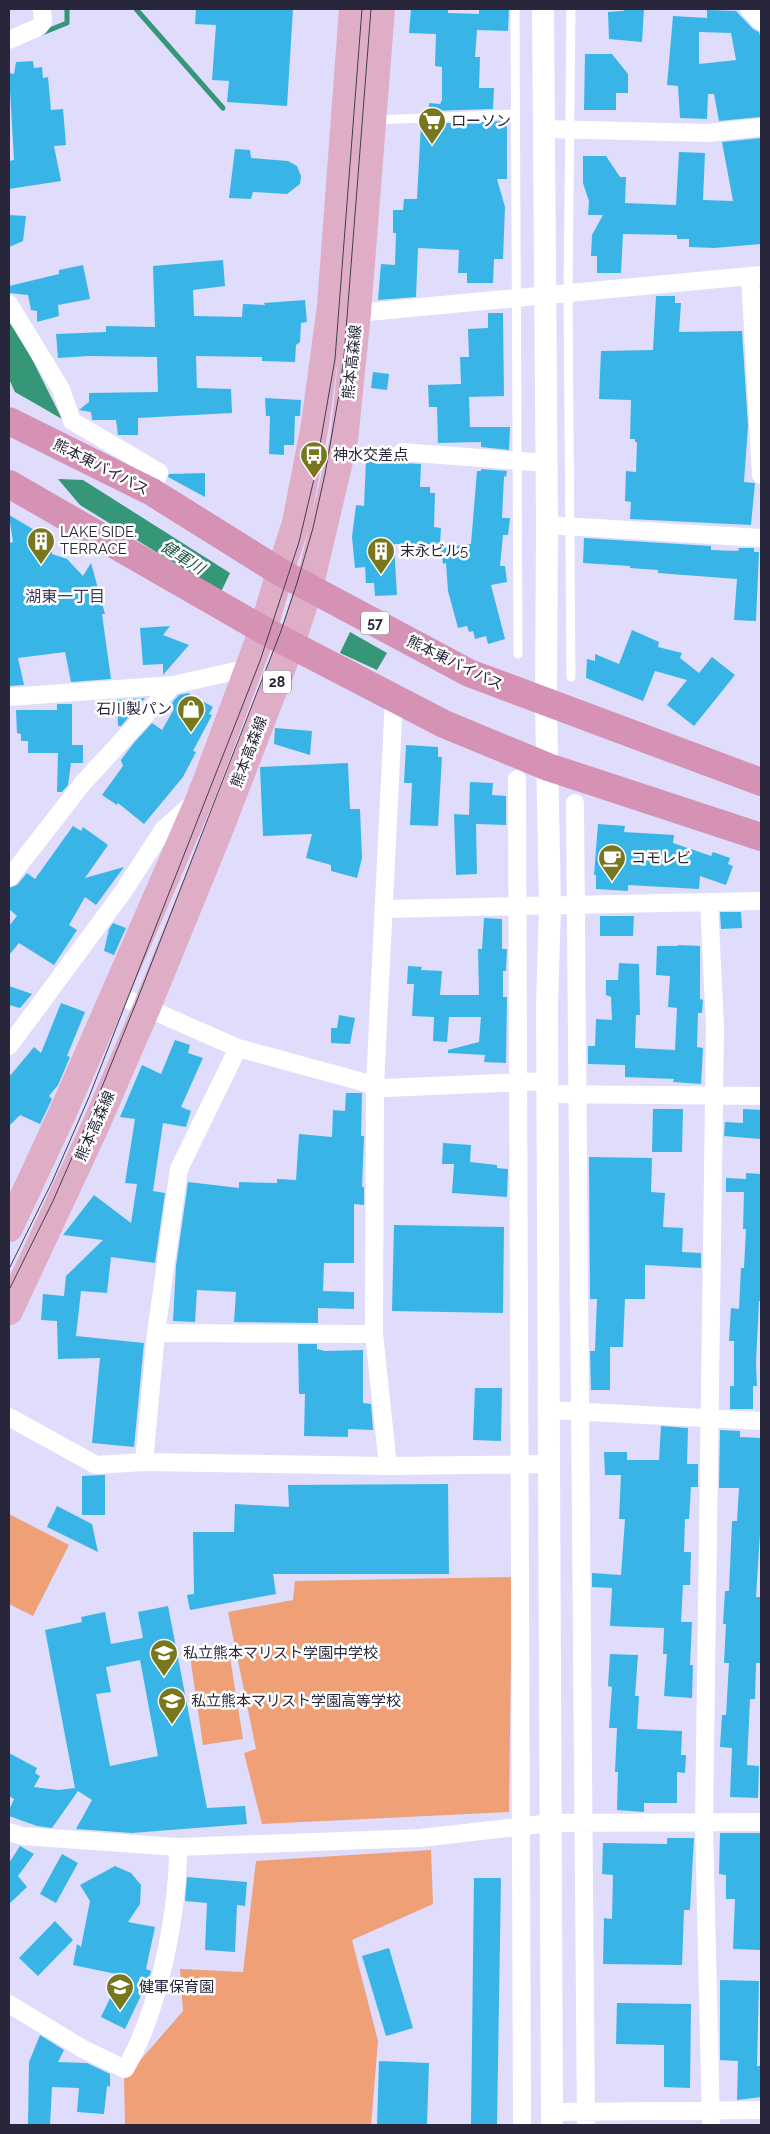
<svg xmlns="http://www.w3.org/2000/svg" width="770" height="2134" font-family="Raleway,'Noto Sans JP',sans-serif">
<style>
.green{fill:#efa076}
.water{fill:#359678}
.lines{fill:none;stroke-linecap:round;stroke-linejoin:round}
.stream{stroke:#359678;stroke-width:5}
.building{fill:#38b5e6;fill-rule:evenodd}
.service{stroke:#fff;stroke-width:9}
.minor{stroke:#fff;stroke-width:18}
.tertiary{stroke:#fff;stroke-width:22}
.primary{stroke:#e0adc7;stroke-width:28}
.trunk{stroke:#d692b4;stroke-width:28}
.tram{stroke:#403e53;stroke-width:1}
.labels{text-anchor:middle;stroke-width:5;stroke-linejoin:round;paint-order:stroke}
.shield{fill:#fff;stroke:#686775;stroke-width:1}
.shield-label{font-size:14px;font-weight:bold;fill:#28263a}
.poi-label{font-size:15px;fill:#28263a;stroke:#fff;text-anchor:start}
.street-label{font-size:15px;fill:#28263a;stroke:#fff}
.water-label{font-size:16px;font-style:italic;fill:#1e5342;stroke:#fff}
.neighbourhood-label{font-size:16px;fill:#3e3762;stroke:#fff}
</style>
<rect width="100%" height="100%" fill="#dfdcfc"/>
<path class="green" d="M9,1514L69,1545L33,1616L9,1604Z
M512,1577L509,1812L262,1824L244,1753L256,1749L228,1612L293,1600L295,1581Z
M229,1651L243,1739L203,1745L190,1656Z
M431,1850L433,1904L352,1940L378,2041L371,2125H125L124,2079L183,2011L180,1969L243,1972L256,1861Z"/>
<path class="water" d="M9,316L14,323L62,419L15,392L9,379Z
M58,479L83,480L230,573L221,592L80,505Z
M350,632L387,653L377,670L340,653Z"/>
<g class="lines">
<path class="stream" d="M136,9L223,108
M42,33L67,23V9"/>
</g>
<path class="building" d="M196,9H293L287,106L227,102L229,81L212,80L216,25L195,24Z
M411,9H448V13L479,14V9H509L508,31L477,30L475,57H480L479,88H494L493,109L429,111V103L440,104L442,100V67L435,66L436,34L409,33Z
M626,9H644L642,42L609,39L608,12L623,11Z
M707,10L736,11L753,29L759,32L761,39V117L719,121L714,94H708L707,119L680,118L678,86L667,85L673,16L707,18ZM699,32L731,33L736,60L699,64Z
M585,54H612L628,74V93H616V110H584Z
M33,61L34,68L42,67L43,78L48,77L51,110L63,109L66,145L54,146L61,181L9,189V161L14,160L9,73L14,74L16,62Z
M507,121V179H497L505,207L503,259H494L493,283H467V273H458L459,250L418,248L416,297L378,300L381,264L395,265L396,233H393V210H403L404,199H417L421,124Z
M761,138V244L714,248L689,247V239H677V235L623,234L621,273H597V256H591L592,235L603,215H588L589,201L583,183V156H606L620,177H626L625,203L676,205L679,152L705,153L703,200L733,201L722,142Z
M235,149L250,150L251,158L288,161L297,166L301,176L300,184L287,194L253,192L251,199L229,198Z
M9,215L26,216L23,241L9,247Z
M223,260L225,286L193,290L194,316L242,317L243,304L265,305L264,303L305,300L307,322L301,323L300,342L296,345L295,362L262,361V357L196,356L197,388L231,389L232,413L138,418V435H118L116,420H92L91,412L79,410L89,402V393L158,392L157,357L89,356L58,358L56,334L106,332V326L155,327L153,266Z
M83,265L90,299L58,305L59,316L37,322V311L31,310L28,295L9,293V286L59,274V270Z
M656,296H675V303H681L679,332L742,331L748,426L744,482L755,483L751,525L630,519L631,502L625,501L626,471L636,472L637,442H635V439H630L631,400L599,399L601,351L653,350Z
M488,313H503L504,396L469,397L470,427H510L509,450L481,447V442L438,443L437,407H429L428,385L461,384L460,357H469L468,329L488,328Z
M373,372L389,374L387,390L371,388Z
M265,398L301,400L300,416H295L294,445H284V455L269,454L270,416H266Z
M378,458H394L401,463L421,464L420,487H430V493H435L434,527L441,528L440,544H394L397,595L375,596L374,583H366L365,567L355,568L352,537L356,505L364,506L366,460H378Z
M481,469L507,471L506,477L504,476L502,518H510L508,535H503L500,566H505L507,582L491,585L505,639L488,644L486,636L475,639L473,631L469,632L467,626L458,628L448,591L446,563L443,564L441,548L471,544L477,471H481Z
M205,473V497L168,477L169,474Z
M9,515L38,532L41,548L51,547L52,554L67,559L83,576L91,563L105,614H102L111,679L71,682L65,652L18,658L24,685L9,686V543L13,542Z
M584,538L711,546V550L738,551L739,548H754V552H759L756,621L734,620L737,579L658,573V570L630,568V566L583,563Z
M170,626L163,635L189,645L163,675V664L143,665L140,628Z
M632,630L659,642L658,647L682,653L680,658L699,673L712,657L735,675L694,726L667,705L687,680L655,671L643,701L586,678L587,659L595,661V654L619,664Z
M188,693L213,707L209,714L212,715L193,751L196,752L183,777L144,824L118,803L117,805L102,795L123,766L121,760L133,744L152,723L162,730L174,709L171,705L174,700L179,695Z
M145,698L121,726H118L117,700Z
M57,704H72V745H83V763H71L68,785L62,792H57L58,753H28V741H21V734L17,733L16,710H57Z
M275,728L312,731L310,755L274,744Z
M406,745L438,747V757H442L438,826L410,825L412,783H404Z
M348,763L350,809H360L362,858L357,878L331,871V865L306,858L312,834L263,836L260,767Z
M470,782L493,783L492,795L506,796V825L476,824L477,874L456,875L454,814L469,815Z
M598,824L625,826L624,832L674,835L673,843L711,856L713,852L730,858L728,864L733,866L726,885L700,876L699,889L628,885V891L596,889V875H594Z
M73,826L81,831L83,827L108,845L85,878L124,867L96,905L85,897L69,925L77,930L54,965L19,943L9,955V926L17,916L9,909V888L17,885L27,873L35,879Z
M720,912H741L742,928L721,929Z
M600,916H634L633,936H600Z
M484,918L502,919V949H507L506,971H503V997H507L506,1063L484,1062L485,1055L448,1053V1050L479,1042L481,1017H449L447,1042L433,1041L434,1017L412,1016L414,984H407L408,966L422,967L421,970L442,971L440,995H479L478,949H482Z
M113,923L126,928L114,955L104,951L109,929Z
M678,945L700,946V999L703,1000L702,1013H698L697,1047L703,1048L701,1084L673,1082L674,1079L625,1077V1065L588,1064V1046H595L596,1019L612,1020L611,997L606,995V980H618L619,963L639,964L640,1015H636L635,1048L675,1050L677,1008L668,1007L670,976L656,975L657,946H678Z
M9,986L32,994L20,1008L9,1005Z
M61,1003L85,1012L67,1056L70,1057L58,1085L49,1096L52,1099L40,1124L20,1115L9,1126V1077L34,1047L41,1053Z
M339,1015L355,1018L350,1044L331,1043V1028H337Z
M175,1040L190,1045L188,1053L203,1058L181,1107L191,1111L186,1127L163,1123L153,1191L165,1193L155,1263L111,1257L107,1293L81,1291L76,1336L144,1343L134,1447L92,1443L100,1358L58,1359L57,1321L41,1320L43,1294L64,1296L66,1276L103,1240L63,1235L94,1195L131,1223L137,1184L125,1183L135,1119L120,1117L142,1065L161,1074Z
M346,1093H362L361,1136H364L362,1187H364V1205L354,1204V1263H324L323,1291L354,1292V1309L318,1308V1323L234,1322L236,1292L197,1290L195,1322L173,1321L176,1266L188,1182L239,1188V1182L277,1183V1179L296,1180L299,1134L332,1137L333,1110L345,1111Z
M653,1109H683L682,1152H652Z
M743,1109L761,1110V1139L724,1136L725,1122L743,1123Z
M443,1143L471,1145L470,1162L497,1165V1168L508,1169L507,1197L452,1193L454,1164H442Z
M589,1157L652,1158L651,1192L665,1193L663,1227L683,1228L682,1252L701,1253V1268L645,1265V1299H625L623,1347H610V1390H591L590,1351H595L597,1299H590Z
M746,1173L761,1174V1301H759L756,1363L757,1386H753V1409H730V1386H734V1341H729L731,1308L739,1309L741,1268H744L746,1229H743L744,1192H726V1178L746,1179Z
M394,1225L504,1227L503,1313L392,1311Z
M298,1344H317V1349L325,1351L363,1350V1403L371,1404L373,1430L348,1429V1437L304,1436L305,1394H299Z
M475,1388H502L501,1441L473,1440Z
M661,1426L688,1428L687,1464H698V1487H691L689,1519H685L684,1552H691L690,1585H683L681,1622H692L690,1665H693L692,1698L664,1696L667,1654H663L664,1628L610,1626L612,1588L592,1587V1573L621,1575L625,1519H619L621,1475H605L604,1452H627V1460H659Z
M720,1430L740,1431V1437L761,1438V1518L756,1597H761V1663H756L755,1699H750L747,1765L759,1766L758,1798L730,1797L732,1748L720,1747L722,1715H726L729,1663H724L726,1624H723L725,1591H729L732,1521H737L739,1488H719Z
M102,1475H105V1515H82V1476Z
M448,1484L449,1574H273L276,1594L190,1610L187,1595L194,1594L193,1532H234L235,1504L289,1507L288,1485Z
M57,1506L92,1524L98,1552L47,1527Z
M168,1606L207,1808L245,1806L247,1824L132,1833L76,1829L92,1800L78,1791L52,1828L37,1826L9,1816V1810L14,1799L9,1796V1753L37,1768L35,1773L40,1776L34,1787L58,1790L75,1788L45,1630L82,1622L81,1617L105,1612L111,1644L143,1638L138,1612ZM140,1660L158,1756L110,1766L96,1694L111,1692L106,1667Z
M610,1654L638,1655L635,1696H639L637,1729L682,1731L681,1755H686L685,1773L677,1772V1803H644V1812L617,1810L618,1772H615L617,1728H609L612,1687L608,1686Z
M720,1833H761V1950L733,1949L735,1899H726V1875L719,1874Z
M667,1838H694L690,1910H684L682,1965L603,1964L604,1918L612,1919L613,1875L602,1874L603,1843L667,1844Z
M20,1846L34,1854L18,1876L27,1887L9,1904V1863Z
M62,1854L78,1863L56,1903L40,1894Z
M115,1866L131,1873L141,1885L140,1904L128,1922L155,1927L146,1969L151,1971L148,1981L125,2029L101,2017L121,1975L73,1965L77,1944L81,1947L90,1901L80,1885Z
M187,1877L247,1882L245,1906L237,1905L235,1952L205,1950L207,1903L185,1901Z
M474,1878H501L497,2125H471Z
M55,1921L73,1940L38,1976L19,1958Z
M389,1948L413,2028L386,2036L362,1956Z
M720,1980L759,1981L757,2066H761V2097L737,2100L738,2061L720,2060Z
M617,2003L691,2004L690,2088L664,2087V2045L616,2044Z
M40,2035L64,2050L58,2062L87,2063L110,2074V2087L107,2086L104,2114L77,2112L79,2088L52,2087L50,2125H28L29,2062Z
M379,2061L429,2063L427,2125H377Z"/>
<g class="lines">
<path class="service" d="M515,9L518,654
M375,120L514,114
M571,677L568,294L571,10"/>
<path class="minor" d="M749,9L761,22
M9,40L39,27L43,22L42,9
M544,129L708,133L761,127
M750,276L761,475
M9,304L61,389L72,421L159,472L152,492
M357,313L761,275
M402,452L546,463
M547,525L761,538
M9,697L173,685L249,668
M517,779L522,2125
M575,803L586,2125
M9,878L83,783L173,685
M709,902L715,1027L704,1823L711,2125
M384,909L761,901
M115,994L238,1048L385,1088L548,1081
M9,1046L123,892L163,830L194,802
M548,1094L761,1096
M156,1333L374,1334
M549,1410L761,1421
M9,1417L96,1465L144,1462L388,1466L549,1464
M144,1462L156,1333L179,1169L238,1048
M388,1466L374,1334L375,1085L394,698
M9,1832L22,1836L178,1847L421,1838L551,1823L761,1822
M9,2004L83,2049L125,2069C159,2013 178,1912 178,1847
M552,2112L761,2110"/>
<path class="tertiary" d="M543,9L547,525L546,704L550,906L547,1005L552,2125"/>
<path class="primary" d="M9,1228L63,1112L201,796L263,630L280,572L296,523L315,425L331,306L353,9
M9,1311L95,1127L147,1007L218,833L291,644L309,588L344,440L357,313L381,9"/>
<path class="trunk" d="M9,421L152,492L280,572L469,673L761,782
M9,484L263,630L444,724L548,767L761,837"/>
<path class="tram" d="M9,1269L52,1182L89,1097L260,661L299,542L314,479L335,359L362,9
M9,1290L53,1201L91,1114L136,1003L281,631L297,583L313,528L325,474L339,394L344,356L371,9"/>
</g>
<defs>
<g id="supermarket-pin" transform="scale(1.4375)"><path d="M0 17L-7.5 6A9.5 9.5 0 1 1 7.5 6Z" fill="#78771d" stroke="#fff"/><path d="M-6-5.5h2.5l.6 2H6L4.5 2H-2.5L-4.4-4H-6ZM-1.5 3.2a1.3 1.3 0 1 0 .1 0ZM3 3.2a1.3 1.3 0 1 0 .1 0Z" fill="#fff"/></g>
<g id="bus-pin" transform="scale(1.4375)"><path d="M0 17L-7.5 6A9.5 9.5 0 1 1 7.5 6Z" fill="#78771d" stroke="#fff"/><path d="M-5-6H5V4H4V6H2V4H-2V6H-4V4H-5ZM-3.5-4V0h7V-4ZM-3.5 1.2v1.5H-2V1.2ZM2 1.2v1.5H3.5V1.2Z" fill="#fff"/></g>
<g id="building-pin" transform="scale(1.4375)"><path d="M0 17L-7.5 6A9.5 9.5 0 1 1 7.5 6Z" fill="#78771d" stroke="#fff"/><path d="M-4-6H4V6H1V3H-1V6H-4ZM-2.5-4.3h1.7v1.8h-1.7ZM.8-4.3h1.7v1.8H.8ZM-2.5-1h1.7V.8h-1.7ZM.8-1h1.7V.8H.8Z" fill="#fff"/></g>
<g id="shop-pin" transform="scale(1.4375)"><path d="M0 17L-7.5 6A9.5 9.5 0 1 1 7.5 6Z" fill="#78771d" stroke="#fff"/><path d="M-5-2.5h2.3a2.7 3.5 0 0 1 5.4 0H5L5.5 6h-11ZM-1.5-2.5h3a1.5 2.3 0 0 0-3 0Z" fill="#fff"/></g>
<g id="cafe-pin" transform="scale(1.4375)"><path d="M0 17L-7.5 6A9.5 9.5 0 1 1 7.5 6Z" fill="#78771d" stroke="#fff"/><path d="M-5.5-4.5H6V0H3Q3 3.5 0 3.5H-2.5Q-5.5 3.5-5.5 0ZM3-3.2v2h1.7v-2ZM-6 4.5H4V6H-6Z" fill="#fff"/></g>
<g id="school-pin" transform="scale(1.4375)"><path d="M0 17L-7.5 6A9.5 9.5 0 1 1 7.5 6Z" fill="#78771d" stroke="#fff"/><path d="M0-5L7-2L0 1L-7-2ZM-4 1L0 2.5L4 1V4Q0 6-4 4Z" fill="#fff"/></g>
</defs>
<g fill-rule="evenodd">
<use href="#supermarket-pin" x="432" y="121"/>
<use href="#bus-pin" x="314" y="455"/>
<use href="#building-pin" x="41" y="541"/>
<use href="#building-pin" x="381" y="551"/>
<use href="#shop-pin" x="191" y="709"/>
<use href="#cafe-pin" x="612" y="858"/>
<use href="#school-pin" x="164" y="1653"/>
<use href="#school-pin" x="172" y="1701"/>
<use href="#school-pin" x="120" y="1987"/>
</g>
<g class="labels">
<g class="shield">
<rect x="361" y="611.5" width="28" height="23" rx="4"/>
<rect x="263" y="670.5" width="28" height="23" rx="4"/>
</g>
<g class="shield-label">
<text x="375" y="628">57</text>
<text x="277" y="687">28</text>
</g>
<g class="poi-label">
<text x="451" y="126">ローソン</text>
<text x="333" y="460">神水交差点</text>
<text x="60" y="537">LAKE SIDE.<tspan x="60" dy="17">TERRACE</tspan></text>
<text x="400" y="556">末永ビル5</text>
<text x="172" y="714" text-anchor="end">石川製パン</text>
<text x="631" y="863">コモレビ</text>
<text x="183" y="1658">私立熊本マリスト学園中学校</text>
<text x="191" y="1706">私立熊本マリスト学園高等学校</text>
<text x="139" y="1992">健軍保育園</text>
</g>
<g class="street-label">
<text transform="translate(352 362) rotate(-84)" y="5">熊本高森線</text>
<text transform="translate(101 467) rotate(27)" y="5">熊本東バイパス</text>
<text transform="translate(455 663) rotate(26)" y="5">熊本東バイパス</text>
<text transform="translate(249 752) rotate(-69)" y="5">熊本高森線</text>
<text transform="translate(95 1126) rotate(-66)" y="5">熊本高森線</text>
</g>
<g class="water-label">
<text transform="translate(183 557) rotate(32)" y="6">健軍川</text>
</g>
<g class="neighbourhood-label">
<text x="65" y="602">湖東一丁目</text>
</g>
</g>
<rect width="770" height="2134" fill="none" stroke="#28263a" stroke-width="20"/>
</svg>
